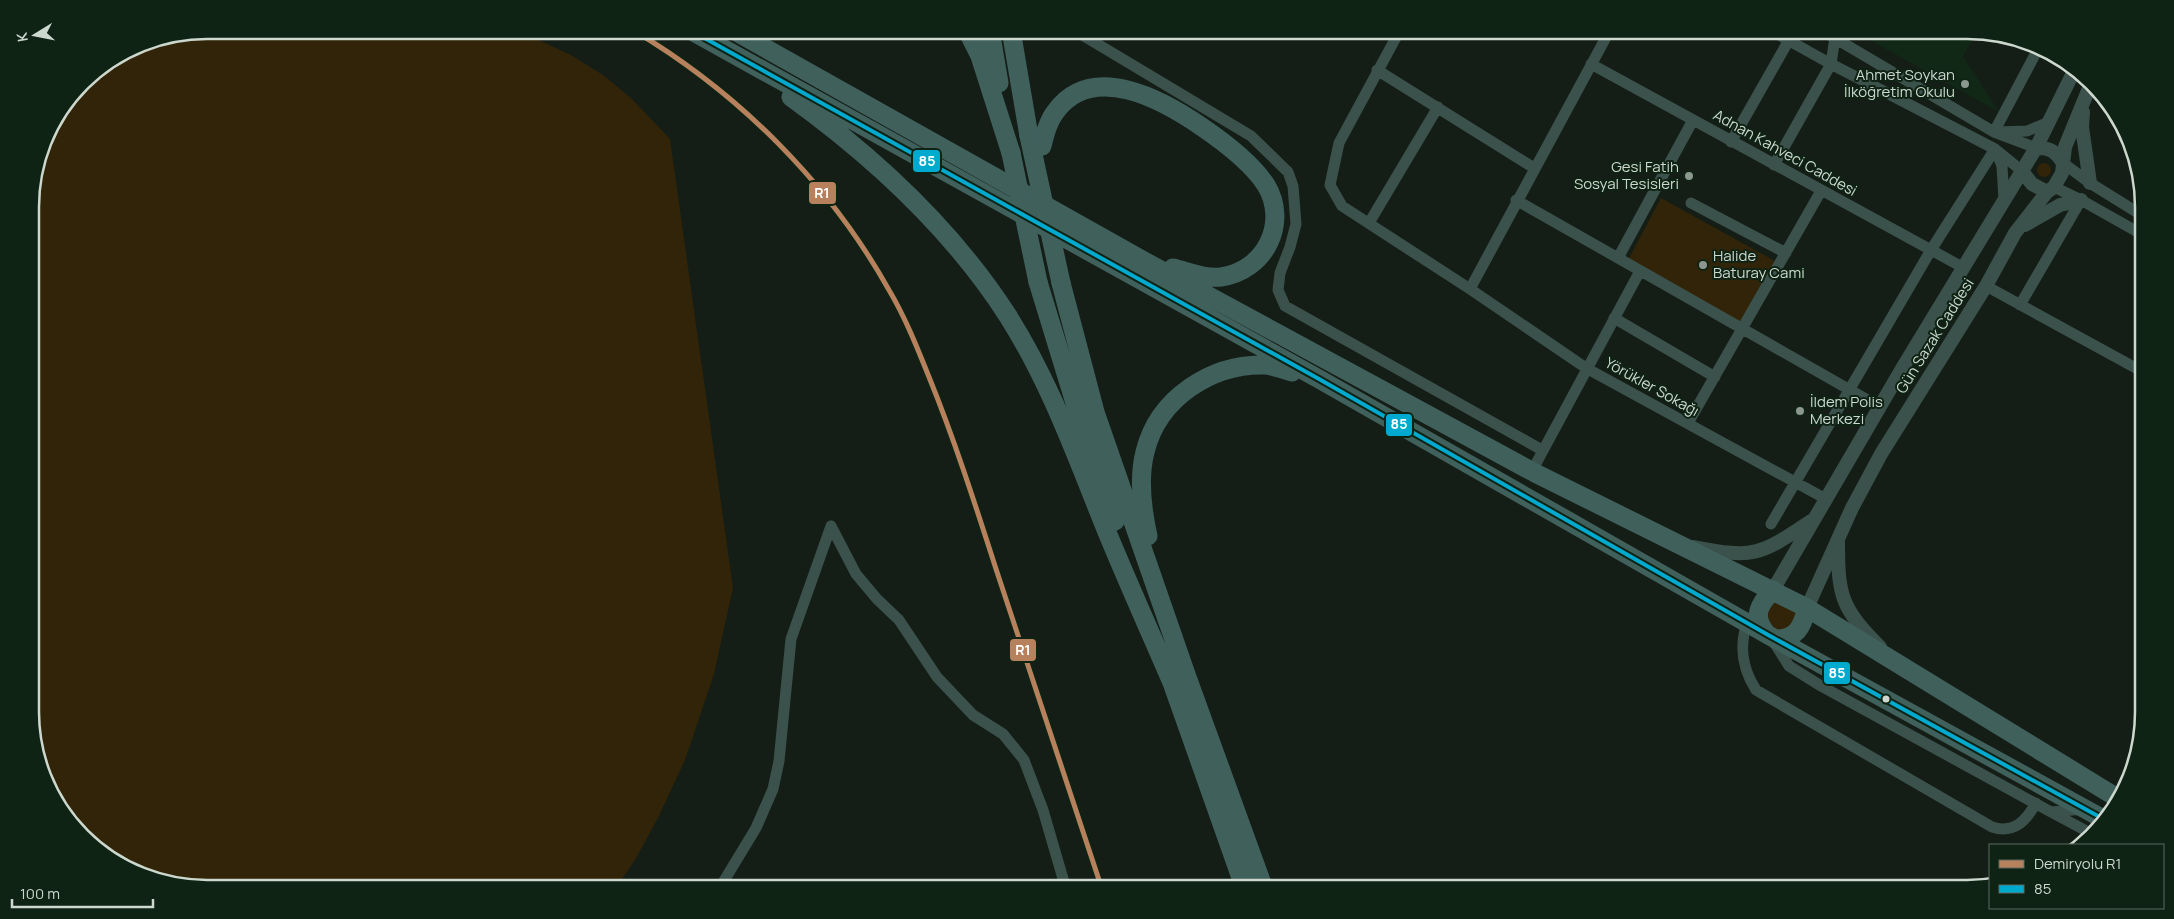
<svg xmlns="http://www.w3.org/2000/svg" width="2174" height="919" font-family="Manrope,sans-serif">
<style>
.built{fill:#112816}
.green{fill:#312409}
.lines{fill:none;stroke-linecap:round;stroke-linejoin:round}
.minor{stroke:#3b514c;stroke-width:11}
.tertiary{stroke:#3b514c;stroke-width:14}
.trunk{stroke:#40605c;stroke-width:19}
.trunk-bridge{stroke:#40605c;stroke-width:19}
.bus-1-casing{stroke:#0f2314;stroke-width:8}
.bus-1{stroke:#00a9ce;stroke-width:4}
.rail-1-casing{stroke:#0f2314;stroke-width:9}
.rail-1{stroke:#b6815c;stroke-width:5}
.poi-dot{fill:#8c978d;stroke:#0f2314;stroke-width:2}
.bus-dot{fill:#ccd8cd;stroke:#0f2314;stroke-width:2}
.labels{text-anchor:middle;stroke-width:4;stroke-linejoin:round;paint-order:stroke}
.poi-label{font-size:15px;fill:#ccd8cd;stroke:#0f2314;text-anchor:end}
.street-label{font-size:15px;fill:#ccd8cd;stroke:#0f2314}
.rim{fill:none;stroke:#ccd8cd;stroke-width:2.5}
.line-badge{stroke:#0f2314;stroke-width:2}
.badge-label{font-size:14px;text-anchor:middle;font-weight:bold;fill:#fff}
</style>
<rect width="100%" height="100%" fill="#141e16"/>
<path class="built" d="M1852,30H1967L1977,32L1963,56L1999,112Z"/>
<path class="green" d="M207,30H517L571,55L603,75L632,99L670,139L733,588L714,674L685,760L658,818L635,860L615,889H207L140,876L67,820L32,735L30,195L48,128L90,74L140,43Z
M2037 170a7 7 0 1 1 14 0a7 7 0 1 1-14 0Z
M1661,198L1775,261L1742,323L1628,260Z
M1774,602L1795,610L1796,617L1788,628L1777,630L1771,626L1766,613Z"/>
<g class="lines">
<path class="minor" d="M1074,30L1251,136L1288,172L1293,186L1296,224L1290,247L1280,273L1278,290L1285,306L1542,450
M1400,30L1339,143L1330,185L1342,206L1470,289L1586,368L1826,499
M1770,30L1831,64L1995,149L2022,171
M1821,30L1994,132L2036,148
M1591,64L1964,268
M1377,70L1534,168
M1994,132L2039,47
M1998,132L2027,131L2049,122
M1731,142L1789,40
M1997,153L2002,166L2004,200
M2063,163L2090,183L2143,216
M1774,165L1831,64L1835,37L1838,30
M2054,187L2081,200L2143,235
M1516,200L1880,407
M1691,203L1786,253
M1369,223L1438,107
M1618,258L1693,120
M1986,286L2143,372
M1470,289L1610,30
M2020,305L2081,200
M1614,318L1715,377
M1688,423L1821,191
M1532,471L1640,271
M1771,524L1931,250L1995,149
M831,526L856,574L877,599L899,620L937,677L973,715L1003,734L1024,760L1043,810L1066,889
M1747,623C1739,647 1742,668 1756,690L1992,827C2014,834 2026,821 2036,803
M1772,639L1789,666L1821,686L2051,812L2084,809
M2051,812L2092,834
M719,889L756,828L773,789L779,761L791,639L831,526"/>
<path class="tertiary" d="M2083,112L2082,127L2090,183
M2036,148C2050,147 2056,152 2063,163
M2022,171L2032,184L2047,192
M2025,225L2060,205L2081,200
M1838,542C1838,596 1841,608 1880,647
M1694,547C1755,559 1760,555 1811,521
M1773,590L1903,367L2036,148L2073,73
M1807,608L1852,508L1881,454L1986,286L2015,233L2047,192L2054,187L2062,173L2065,147L2090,86"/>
<path class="trunk" d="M690,30L1319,379L1770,636L2107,821
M733,30L1144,261L1535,473L1807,608L2119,799
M967,30L980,56L1011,153
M990,30L999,83
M1011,30L1029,136
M791,97C874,157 952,229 1008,316C1051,384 1077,458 1107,532C1128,583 1151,634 1173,685
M1042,146C1045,134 1048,121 1056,111C1093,61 1163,100 1202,127C1224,142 1251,162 1266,185C1289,223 1265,271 1221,277C1205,279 1189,272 1173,268
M1038,282L1079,416L1115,521
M1061,283L1095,412L1187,677L1264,889
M1148,536C1142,509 1138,479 1145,452C1158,398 1212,363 1266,365C1275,366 1284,370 1292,372
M1766,633C1752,616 1759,604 1773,590
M1775,639C1797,639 1802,627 1807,608
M1169,674L1245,889"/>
<path class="trunk-bridge" d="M1029,136L1061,283
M1011,153L1038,282"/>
<g class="bus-1-casing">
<path id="bus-1" d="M690,30L1319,379L1770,636L2107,821"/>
</g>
<use href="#bus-1" class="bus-1"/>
<g class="rail-1-casing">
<path id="rail-1" d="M633,30C739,93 829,183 889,290C905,317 917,347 929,377C955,441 976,507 997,572C1032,678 1067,783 1102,889"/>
</g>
<use href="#rail-1" class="rail-1"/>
</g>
<g class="poi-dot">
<circle cx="1965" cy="84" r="5"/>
<circle cx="1689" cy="176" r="5"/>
<circle cx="1703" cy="265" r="5"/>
<circle cx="1800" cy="411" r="5"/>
</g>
<circle class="bus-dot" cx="1886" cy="699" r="4.5"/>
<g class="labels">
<g class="poi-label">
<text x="1955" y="80">Ahmet Soykan<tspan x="1955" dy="17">İlköğretim Okulu</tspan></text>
<text x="1679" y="172">Gesi Fatih<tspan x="1679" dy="17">Sosyal Tesisleri</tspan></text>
<text x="1713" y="261" text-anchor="start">Halide<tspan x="1713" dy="17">Baturay Cami</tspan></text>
<text x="1810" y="407" text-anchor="start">İldem Polis<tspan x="1810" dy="17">Merkezi</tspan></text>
</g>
<g class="street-label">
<text transform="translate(1785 153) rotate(29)" y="5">Adnan Kahveci Caddesi</text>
<text transform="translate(1935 336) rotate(-58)" y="5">Gün Sazak Caddesi</text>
<text transform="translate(1652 387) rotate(29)" y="5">Yörükler Sokağı</text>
</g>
</g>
<path d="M0 0H2174V919H0ZM207 39H1967A168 168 0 0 1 2135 207V712A168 168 0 0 1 1967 880H207A168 168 0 0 1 39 712V207A168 168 0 0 1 207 39Z" fill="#0f2314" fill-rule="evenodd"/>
<path class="rim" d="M207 39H1967A168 168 0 0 1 2135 207V712A168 168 0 0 1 1967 880H207A168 168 0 0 1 39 712V207A168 168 0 0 1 207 39Z"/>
<g class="line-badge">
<rect x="912" y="149" width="29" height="24" rx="5" fill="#00a9ce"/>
<rect x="808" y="181" width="29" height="24" rx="5" fill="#b6815c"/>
<rect x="1385" y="413" width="28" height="24" rx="5" fill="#00a9ce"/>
<rect x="1009" y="638" width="28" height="24" rx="5" fill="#b6815c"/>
<rect x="1823" y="661" width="28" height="24" rx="5" fill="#00a9ce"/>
</g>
<g class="badge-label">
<text x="927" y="166">85</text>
<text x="822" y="198">R1</text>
<text x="1399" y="429">85</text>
<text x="1023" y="655">R1</text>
<text x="1837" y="678">85</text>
</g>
<rect x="1989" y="844" width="175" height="65" fill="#0f2314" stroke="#5b6b5e"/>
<rect x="1999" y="860" width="25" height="8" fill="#b6815c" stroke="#5b6b5e"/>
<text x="2034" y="869" font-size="15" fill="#ccd8cd">Demiryolu R1</text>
<rect x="1999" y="885" width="25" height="8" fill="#00a9ce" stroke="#5b6b5e"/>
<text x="2034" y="894" font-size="15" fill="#ccd8cd">85</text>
<g transform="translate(35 35) rotate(260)" stroke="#0f2314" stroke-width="4" paint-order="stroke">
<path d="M0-4L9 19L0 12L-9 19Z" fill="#ccd8cd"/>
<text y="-8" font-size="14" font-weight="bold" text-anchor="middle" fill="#ccd8cd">K</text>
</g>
<path d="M12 899v8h141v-8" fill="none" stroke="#ccd8cd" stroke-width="2.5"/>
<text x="20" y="899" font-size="15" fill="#ccd8cd" stroke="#0f2314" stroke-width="4" paint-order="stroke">100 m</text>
</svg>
